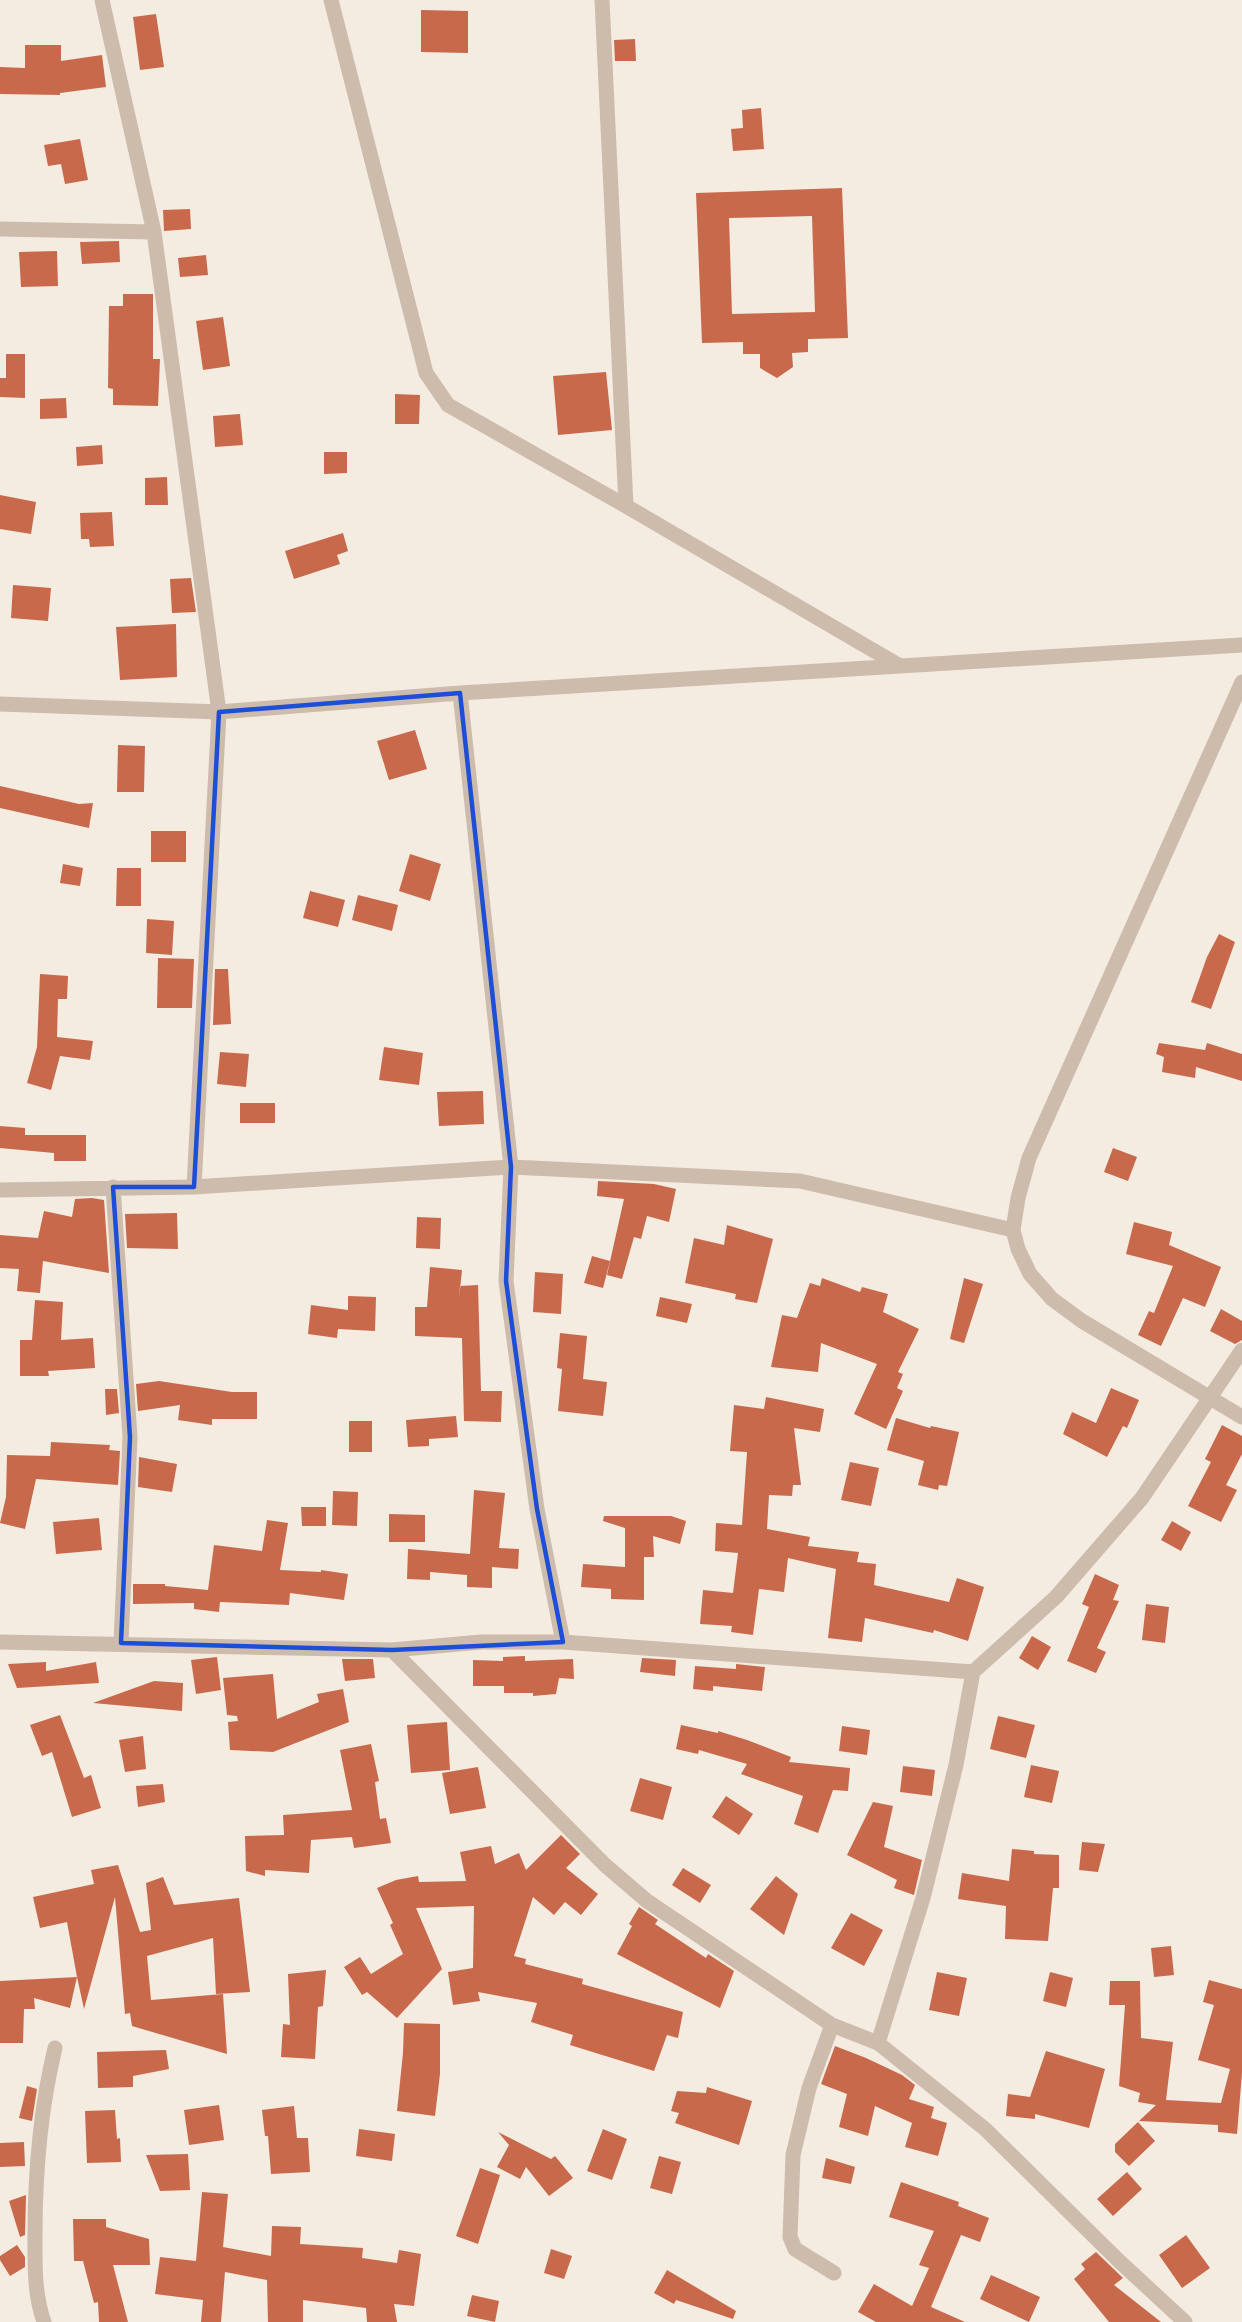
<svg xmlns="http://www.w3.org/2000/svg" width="1242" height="2322" font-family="Mulish,sans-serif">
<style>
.building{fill:#c8694b;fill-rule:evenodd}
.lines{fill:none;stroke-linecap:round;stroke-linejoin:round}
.minor{stroke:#cdbbac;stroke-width:15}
.marked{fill:none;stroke:#1d4ed8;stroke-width:4.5;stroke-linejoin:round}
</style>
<rect width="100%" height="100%" fill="#f4ebe1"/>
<path class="building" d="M421,10L468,11V53L421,52Z
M156,14L164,67L140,70L133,17Z
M635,39L636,61H615L614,40Z
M25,45H61V61L102,55L106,87L60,93V95L0,94V67L25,68Z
M761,108L764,149L733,151L731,129L743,128L742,110Z
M80,139L88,180L65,184L61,164L48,166L44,145Z
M842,188L848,338L808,339V352L792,353L793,367L777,378L760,368V354H743V342L702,343L696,193ZM812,216L815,312L732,314L729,218Z
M190,209L191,229L164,231L163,210Z
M119,241L120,262L82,264L80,242Z
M57,251L58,286L21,287L19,252Z
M206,255L208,275L180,277L178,258Z
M123,294H153V359H160L158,406L113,405V389L108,388L109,306H123Z
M223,317L230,366L203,370L196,321Z
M6,354H25V398L0,397V378H6Z
M606,372L612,430L558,435L553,376Z
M395,394L420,395L419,424H395Z
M66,398L67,418L40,419V399Z
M240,414L243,445L215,447L213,416Z
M102,445L103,464L77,466L76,447Z
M324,452H347V473L324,474Z
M167,477L168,505H145V478Z
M0,495L36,502L31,534L0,529Z
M112,512L114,546L90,547L89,539H81L80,513Z
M343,533L348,551L337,555L340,564L294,579L285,551Z
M191,578L196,612L172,613L170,579Z
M13,585L51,588L48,621L11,618Z
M176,624L177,677L120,680L116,627Z
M415,730L427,769L389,780L377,741Z
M118,745L145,746L144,792H117Z
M0,786L79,804L93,803L89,828L0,808Z
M151,831H186V862H151Z
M410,854L441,864L430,901L399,891Z
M63,864L83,868L80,886L60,883Z
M117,868H141V906H116Z
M310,891L345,900L338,927L303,918Z
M358,895L398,905L392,931L352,920Z
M147,919L174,921L172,955L146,953Z
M1219,934L1235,942L1211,1009L1191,1002L1207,957Z
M158,958L194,959L192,1008H157Z
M215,969H228L231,1024L213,1025Z
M40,974L68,976L67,999H58L57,1037L93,1041L90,1060L60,1056L51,1090L27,1083L37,1047Z
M1159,1043L1205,1050L1207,1043L1242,1054V1081L1196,1067L1195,1078L1162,1072L1164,1057L1156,1054Z
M384,1047L423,1053L419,1085L379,1080Z
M220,1052L249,1054L246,1087L217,1084Z
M483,1091L484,1124L439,1126L437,1092Z
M240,1103H275V1123H240Z
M0,1126L25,1128V1135H86V1161H54V1153L0,1148Z
M1113,1148L1137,1157L1128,1181L1104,1172Z
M598,1181L654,1184L676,1189L669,1222L647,1216L641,1239L634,1237L622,1279L607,1275L624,1199L597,1196Z
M92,1198L104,1200L109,1273L43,1261L40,1293L17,1291L19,1269L0,1268V1235L38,1238L44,1211L72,1217L75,1199Z
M177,1213L178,1249L127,1248L125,1214Z
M417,1217L441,1218L440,1249L416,1248Z
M1134,1222L1172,1232L1169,1245L1221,1267L1205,1307L1183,1298L1161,1346L1138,1335L1149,1311L1154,1313L1173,1266L1126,1254Z
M727,1225L773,1239L757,1303L735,1299L736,1294L685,1283L694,1238L724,1245Z
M592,1256L610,1261L603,1288L584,1283Z
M430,1267L462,1270L459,1299L460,1286L478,1285L481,1391H502L501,1422L464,1421L462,1338L415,1336V1307H427Z
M535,1272L563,1274L561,1314L533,1312Z
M822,1278L860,1292L862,1287L888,1294L883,1312L919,1329L898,1372L903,1374L897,1388L903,1391L886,1429L854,1414L877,1364L821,1343L818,1372L771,1367L782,1315L797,1318L810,1283L820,1286Z
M964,1278L983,1284L964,1343L950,1339Z
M348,1296L376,1297L375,1331L338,1329L337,1338L308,1334L311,1305L348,1310Z
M660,1297L692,1304L687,1323L656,1316Z
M35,1300L63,1302L61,1340L93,1338L95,1368L48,1371L49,1376H20V1340H32Z
M1221,1309L1242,1321V1340L1235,1344L1210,1331Z
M560,1333L587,1336L583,1379L607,1382L603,1416L558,1411L562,1369L557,1368Z
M159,1381L232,1392H257V1419H212V1425L178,1420L180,1405L138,1411L136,1384Z
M1111,1388L1139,1400L1127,1428L1123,1426L1107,1457L1063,1434L1072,1412L1096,1423Z
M105,1389H117L119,1413L106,1415Z
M766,1397L824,1409L820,1432L794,1428L801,1485H793L792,1496L769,1495L767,1529L810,1537L808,1546L859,1552L857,1562L876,1564L874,1585L949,1602L957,1578L984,1587L968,1641L934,1630L933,1633L865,1618L862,1642L828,1638L836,1569L788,1558L784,1592L759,1589L753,1635L731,1632L732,1626L700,1624L703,1590L733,1593L738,1553L715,1551L716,1523L742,1525L747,1452L730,1451L734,1405L764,1409Z
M456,1416L458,1437L429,1439V1446L408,1447L406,1420Z
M896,1418L930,1428L931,1426L959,1432L947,1486L939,1485L938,1490L918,1485L924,1461L887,1450Z
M349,1421H372V1452H349Z
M1222,1425L1242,1436V1454L1226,1485L1237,1490L1221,1522L1188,1506L1211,1462L1205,1459Z
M51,1442L110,1445L109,1450L120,1451L118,1485L36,1479L25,1529L0,1523L6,1497L7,1455L50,1456Z
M139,1457L177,1464L172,1492L138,1487Z
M850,1462L879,1468L871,1506L841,1500Z
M474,1490L505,1493L499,1548L519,1549L518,1569L492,1567V1588L467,1587V1575L430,1572V1580L407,1579L408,1549L470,1554Z
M333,1491L358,1492L357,1526L332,1525Z
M301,1507H326V1526H302Z
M389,1514L425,1515V1542H389Z
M604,1516H671L686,1521L680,1544L653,1536L654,1557H644V1600L611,1599V1589L581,1587L583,1564L625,1567V1528L603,1521Z
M99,1518L102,1550L56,1554L53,1522Z
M267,1520L288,1523L280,1570L321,1572V1570L348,1574L344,1600L290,1593L289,1605L220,1602L219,1612L194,1609V1603L133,1604V1584H165V1586L208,1590L214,1545L262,1551Z
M1172,1521L1191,1532L1181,1551L1161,1540Z
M1095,1574L1119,1585L1113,1600L1119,1601L1097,1648L1106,1652L1096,1673L1067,1661L1089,1607L1082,1604Z
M1146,1604L1169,1607L1165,1643L1142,1640Z
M1032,1636L1051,1647L1038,1670L1019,1658Z
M525,1656V1661L573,1659L574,1679L559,1678L556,1694L533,1696V1693H504V1686H473V1660L503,1661V1657Z
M217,1657L221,1690L196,1694L191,1660Z
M642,1658L676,1660L675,1676L640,1672Z
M342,1659H373L375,1678L345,1681Z
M46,1662V1671L96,1662L99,1683L17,1688L8,1664Z
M736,1664L765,1667L762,1691L713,1686V1691L693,1689L695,1666L736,1669Z
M273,1674L277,1719L319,1702L317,1694L343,1689L349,1722L273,1752L230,1750L228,1722L238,1721L237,1716L227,1715L223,1678Z
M154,1681L183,1683L182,1711L93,1703Z
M60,1715L84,1778L91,1775L101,1808L72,1817L52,1752L42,1756L30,1725Z
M998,1716L1035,1725L1026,1758L990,1749Z
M447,1722L450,1770L411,1773L407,1725Z
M681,1725L718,1733V1731L747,1740L791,1757L789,1762L850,1768L848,1791L833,1790L818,1833L794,1824L803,1796L741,1774L747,1764L699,1750L698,1754L676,1749Z
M842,1726L870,1730L867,1755L839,1751Z
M143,1736L146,1769L125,1772L119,1740Z
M371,1744L379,1781L375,1782L380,1819L386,1818L391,1843L354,1848L352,1837L311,1840L309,1873L265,1870V1876L246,1871L245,1836L284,1835L283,1815L352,1810L340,1750Z
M1031,1765L1059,1771L1052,1803L1024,1797Z
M903,1766L935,1770L932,1796L900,1792Z
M478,1767L486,1808L450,1814L442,1773Z
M640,1778L672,1787L663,1820L630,1811Z
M163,1784L165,1802L138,1807L136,1786Z
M726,1796L753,1814L739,1835L712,1817Z
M873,1802L893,1806L884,1847L922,1860L914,1895L894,1888L897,1880L847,1855Z
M561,1835L580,1854L566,1868L598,1894L581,1915L565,1902L554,1915L533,1897L514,1956L526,1959L525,1964L583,1979L582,1984L683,2012L678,2038L667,2035L654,2071L570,2045L573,2035L531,2022L537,2003L478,1992L480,2001L453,2005L448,1972L473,1968L474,1906L416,1908L442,1969L397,2018L367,1992L362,1995L344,1967L360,1957L371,1974L403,1954L390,1925L393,1923L377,1888L396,1880L418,1876L419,1882L466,1881L460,1852L491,1846L495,1864L519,1853L526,1870Z
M1082,1842L1105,1844L1098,1872L1079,1870Z
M1012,1849L1034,1851V1854L1059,1855V1888H1053L1048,1941L1005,1939L1006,1906L958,1899L962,1873L1009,1881Z
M118,1865L140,1932L151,1930L146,1883L163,1877L174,1905L239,1898L250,1992L216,1994L213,1938L147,1956L151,2000L223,1994L227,2054L132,2026L130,2013L125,2014L115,1897L84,2009L77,1977L70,2008L34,1998L35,2009H24L23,2043H0V1981L77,1977L67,1922L40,1928L33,1897L94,1884L91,1870Z
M683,1868L711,1885L700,1903L672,1885Z
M776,1876L798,1894L784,1935L750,1909Z
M639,1907L658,1920L655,1924L706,1958L708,1954L734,1971L720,2008L617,1954L632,1926L629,1924Z
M851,1913L883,1930L864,1966L831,1948Z
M1171,1946L1174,1975L1154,1977L1151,1948Z
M326,1970L323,2006L318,2007L315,2059L281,2057L283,2024L290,2025L288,1974Z
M937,1972L967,1978L959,2016L929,2010Z
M1050,1972L1073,1978L1066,2007L1043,2001Z
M1209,1980L1242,1989V2073L1237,2134L1218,2132V2125L1139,2121L1156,2105L1138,2102L1140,2093L1119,2086L1125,2005H1109L1110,1981H1140L1141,2038L1173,2042L1166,2100L1221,2103L1230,2069L1198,2060L1214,2005L1203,2002Z
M404,2023L440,2024V2074L435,2116L397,2111L403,2053Z
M835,2046L866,2058L902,2075L915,2085L909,2099L934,2107L931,2118L947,2123L938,2156L905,2147L912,2123L875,2106L868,2136L839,2127L847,2094L821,2084Z
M166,2050L169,2069L133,2076V2087L98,2088L97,2052Z
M1046,2051L1105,2069L1089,2128L1035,2114V2119L1006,2116L1008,2094L1030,2097Z
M27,2086L37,2089L32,2121L19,2118Z
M707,2087L752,2101L739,2145L675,2123L679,2113L671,2111L677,2091L706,2093Z
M219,2105L224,2140L189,2145L184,2110Z
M294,2106L297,2138H308L310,2172L271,2174L268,2136H265L262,2110Z
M115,2110L117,2139L120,2138L121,2162L87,2163L85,2111Z
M1138,2122L1155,2141L1129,2166L1115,2152V2144Z
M359,2129L395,2134L392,2161L356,2156Z
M603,2129L627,2139L612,2180L587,2171Z
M498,2132L551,2159L555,2156L573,2178L549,2196L526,2167L520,2179L497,2167L509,2145Z
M24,2142L25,2166L0,2167V2143Z
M188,2154L190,2190L160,2191L146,2155Z
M659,2156L681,2162L672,2194L650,2188Z
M826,2158L855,2167L851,2184L822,2178Z
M480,2168L500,2175L478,2244L456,2236Z
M1127,2172L1142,2189L1113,2216L1097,2199Z
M901,2182L959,2202L958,2206L989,2218L980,2242L961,2235L931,2307L965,2322H876L858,2312L874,2284L912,2306L929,2268L919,2265L934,2231L889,2217Z
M202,2192L228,2194L223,2247L271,2256L272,2226L301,2227L300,2244L363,2248L362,2258L397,2263L399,2250L421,2254L414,2306L394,2304L397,2322H367L366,2308L303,2300V2322H268L267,2280L225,2272L221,2322H201L203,2300L155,2294L160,2257L196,2261Z
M26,2195L25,2235L20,2237L9,2201Z
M73,2219H106V2227L149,2239L150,2265H113L128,2322H99L98,2302L94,2303L83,2261H74Z
M1186,2235L1210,2268L1182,2288L1159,2255Z
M17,2245L25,2257V2267L10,2276L0,2260V2256Z
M551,2249L572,2256L564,2279L544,2273Z
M1096,2252L1123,2278L1114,2285L1161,2322H1109L1074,2279L1085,2269L1081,2264Z
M667,2270L736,2311L733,2319L676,2300L674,2304L654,2293Z
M991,2275L1040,2297L1029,2322L980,2299Z
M472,2295L499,2301L495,2322L467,2316Z"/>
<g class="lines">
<path class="minor" d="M102,0L154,232
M331,0L426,373L448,405L626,506L602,0
M0,229L154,232L219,712L194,1187
M626,506L900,666
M1242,682L1029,1158L1018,1198L1013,1230L1018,1249L1030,1274L1052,1299L1082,1321L1242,1417
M460,693L511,1167L506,1281L537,1509L563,1642
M0,704L219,712L460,693L1242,645
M113,1187L130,1437L121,1643
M0,1190L194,1187L511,1167L800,1181L1013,1230
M0,1642L392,1650L481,1642H563L973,1672L1056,1597L1142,1498L1242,1350
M392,1650L605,1865L647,1901L832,2025L878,2043L985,2129L1119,2261L1185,2322
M832,2025L809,2088L793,2155L790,2237L795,2249L834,2273
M878,2043L923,1898L956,1765L973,1672
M44,2322C34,2293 35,2266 35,2235C35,2171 40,2110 55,2048"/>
</g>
<path class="marked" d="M460,693L511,1167L506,1281L537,1509L563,1642L392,1650L121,1643L130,1437L113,1187H194L219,712Z"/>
</svg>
